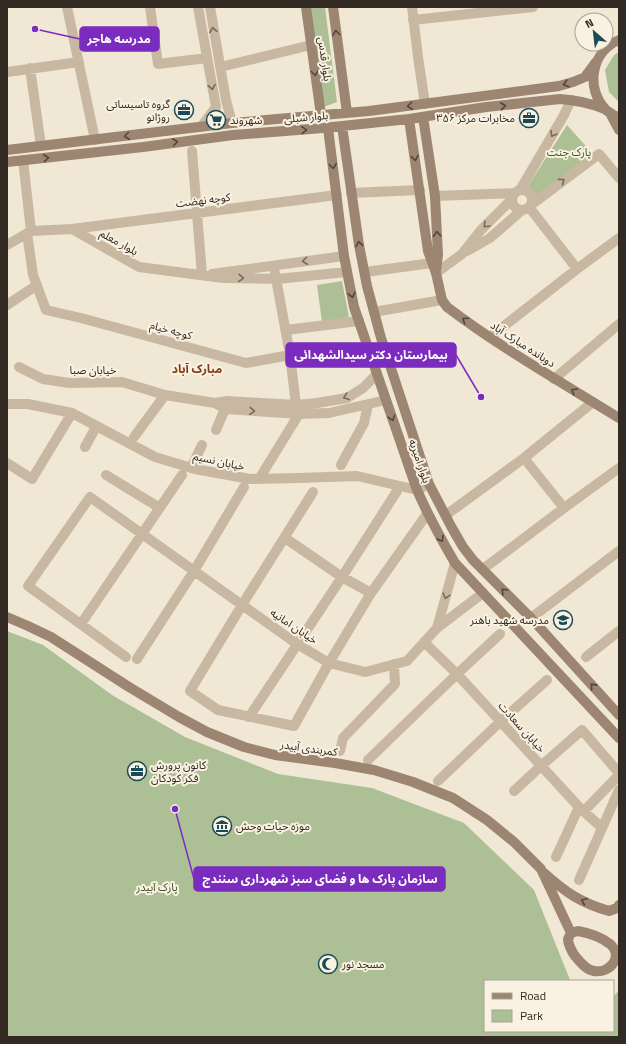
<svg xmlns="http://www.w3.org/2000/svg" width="626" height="1044" font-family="'Titillium Web','Noto Sans Arabic',sans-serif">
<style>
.green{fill:#adc095}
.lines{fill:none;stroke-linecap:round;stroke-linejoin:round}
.street{stroke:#c9b8a1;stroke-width:10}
.secondary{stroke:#9c8672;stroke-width:10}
.oneway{stroke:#766a5c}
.oneway2{stroke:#52463b}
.labels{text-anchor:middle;stroke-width:4;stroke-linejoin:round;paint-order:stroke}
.street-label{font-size:11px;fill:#332a24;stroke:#f9f1e1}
.poi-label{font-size:11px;fill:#332a24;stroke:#f9f1e1;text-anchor:start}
.park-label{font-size:11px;fill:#3d5227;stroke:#f9f1e1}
.neighbourhood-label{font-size:12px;font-weight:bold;fill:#84401a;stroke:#f9f1e1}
.leader{fill:none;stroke:#7b2cbf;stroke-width:1.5}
.callout-dot{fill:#7b2cbf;stroke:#f9f1e1;stroke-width:1.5}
.callout{fill:#7b2cbf;stroke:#7b2cbf;stroke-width:1.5}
.callout-label{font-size:12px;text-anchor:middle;font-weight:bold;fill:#fff}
</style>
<rect width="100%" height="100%" fill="#f1e7d5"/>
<path class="green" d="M308,7H325L337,102L324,107Z
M619,52V102L609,92L605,70L614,55Z
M567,125L593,154L536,196L528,186Z
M342,281L349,317L322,322L317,285Z
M7,631L43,645L112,695L185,737L278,774L372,788L464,823L534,890L570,980L572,981H485V1031H613V997L619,990V1037H7Z"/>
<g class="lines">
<path class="street" d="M67,7L95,140
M150,7L158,64L207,58
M198,7L216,107L201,127
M210,7L226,100L232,123
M412,7L418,57L425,104
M413,20L533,7
M75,45L154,30
M220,67L311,45
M30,68L41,146
M7,72L79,62
M192,151L202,275
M23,160L31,231
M520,190L564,115L571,100
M512 200a10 10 0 1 1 20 0a10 10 0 1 1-20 0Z
M351,193L420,190
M435,196L514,193
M531,205L599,154L619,178
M529,207L577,269
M72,229L337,195
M27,233L33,275L46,310L81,318L246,363L290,355
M7,245L31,231L72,229L139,267L223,278L277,279L347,272
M467,251L490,238L522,210
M365,272L432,263
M275,273L290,355L296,405
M436,273L462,254L481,230L512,199
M212,274L344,256
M7,305L37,285
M374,312L442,300
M286,330L359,321
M490,337L577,269L619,238
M19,367L43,379L69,383L122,382L165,395L215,403L227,401L296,405L317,403L347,398L363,388L377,374
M554,379L619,324
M215,403L225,409L299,414L329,413L386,400
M7,404H28L72,413L155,457L195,469L250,479L298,478L357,476L417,490L429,484
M216,430L225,409
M134,437L165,395
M85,447L96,427
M524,458L564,508
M7,463L32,479L72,413
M341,465L364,423L368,405
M191,468L202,445
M106,475L160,508
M259,479L299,414
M313,492L242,605L190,691L218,710L294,726L329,663L371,593L427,514
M446,515L524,458L593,402
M285,538L342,577L371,593
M483,569L564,508L619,468
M531,618L619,551
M81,624L182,475
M437,628L483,593
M424,642L457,674L579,807L602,828
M126,657L28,586L90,497L297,644L329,663L365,672L407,661L437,628L455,563
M586,657L619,631
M137,659L194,571L244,487
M249,717L342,577L397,491
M340,751L343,738L395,684L394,664
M368,760L457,674L500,634
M438,781L500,722L547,680
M514,791L541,766L582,730L619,773
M584,811L619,775
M556,857L579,807
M579,880L619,790"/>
<path class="secondary" d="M306,7L321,115
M333,7L347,113
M619,40C591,52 585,88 606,110C610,113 614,115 619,118
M610,113L619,130
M423,117L435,196L438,255L436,271
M409,119L428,251L436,273L442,300L447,307C501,348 561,382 619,418
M342,126L359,245L367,286L381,338L429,484L452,528L463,547L473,560L531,618L619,715
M328,128L344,256L354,307L417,490C428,515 441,539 455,563L619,738
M7,150L232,123L369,111L559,86L573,82L585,77L596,62
M7,162L143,147L233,135L323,128L409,119L486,107L560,99C576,100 590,103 605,109
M7,617L28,626L51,637L129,687L179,717L207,732L244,747L275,755L335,763L374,770L413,782L453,798L487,820L514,842L541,869L571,933
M544,873C565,892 581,903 609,911L617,908L619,905
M578,931C589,933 601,937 610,944C624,956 610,974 594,971C586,970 580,962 575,956C572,952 568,944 568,939C568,938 571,934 571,933Z"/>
</g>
<defs><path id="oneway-chevron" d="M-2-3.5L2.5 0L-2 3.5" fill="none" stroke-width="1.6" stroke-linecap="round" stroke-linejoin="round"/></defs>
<g class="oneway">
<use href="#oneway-chevron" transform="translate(213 30) rotate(-100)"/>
<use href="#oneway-chevron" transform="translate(212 87) rotate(80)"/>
<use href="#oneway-chevron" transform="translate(553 134) rotate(120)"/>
<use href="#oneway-chevron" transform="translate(562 181) rotate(-37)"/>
<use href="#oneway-chevron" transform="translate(486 225) rotate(135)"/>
<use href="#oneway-chevron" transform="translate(305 261) rotate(173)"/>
<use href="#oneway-chevron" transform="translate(241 278) rotate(1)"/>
<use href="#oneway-chevron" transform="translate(346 397) rotate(160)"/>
<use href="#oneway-chevron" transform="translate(252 411) rotate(4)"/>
<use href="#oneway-chevron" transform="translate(446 596) rotate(106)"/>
</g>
<g class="oneway2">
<use href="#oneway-chevron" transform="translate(336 33) rotate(-97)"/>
<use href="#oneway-chevron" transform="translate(315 73) rotate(82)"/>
<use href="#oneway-chevron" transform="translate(566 84) rotate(163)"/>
<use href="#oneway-chevron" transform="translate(410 106) rotate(173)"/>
<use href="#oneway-chevron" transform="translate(503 106) rotate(-6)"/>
<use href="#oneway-chevron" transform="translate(304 130) rotate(-4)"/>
<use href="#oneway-chevron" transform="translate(127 136) rotate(173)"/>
<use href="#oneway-chevron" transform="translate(175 142) rotate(-8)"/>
<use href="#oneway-chevron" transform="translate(46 158) rotate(-6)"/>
<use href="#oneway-chevron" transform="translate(415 158) rotate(81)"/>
<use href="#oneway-chevron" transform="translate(333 166) rotate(82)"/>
<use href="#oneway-chevron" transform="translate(437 234) rotate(-93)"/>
<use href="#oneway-chevron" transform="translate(359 244) rotate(-100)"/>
<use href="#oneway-chevron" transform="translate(352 295) rotate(77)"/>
<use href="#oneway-chevron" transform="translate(465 320) rotate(-145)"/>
<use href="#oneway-chevron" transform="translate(574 391) rotate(-149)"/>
<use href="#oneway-chevron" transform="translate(392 418) rotate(71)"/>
<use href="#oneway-chevron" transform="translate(441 539) rotate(60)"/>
<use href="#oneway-chevron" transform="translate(504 591) rotate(-134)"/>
<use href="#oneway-chevron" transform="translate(593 686) rotate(-132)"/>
<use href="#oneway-chevron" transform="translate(584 901) rotate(-157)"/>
</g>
<defs>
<g id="office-ring" transform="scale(1)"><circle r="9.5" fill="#f9f1e1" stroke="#194a55" stroke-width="1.5"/><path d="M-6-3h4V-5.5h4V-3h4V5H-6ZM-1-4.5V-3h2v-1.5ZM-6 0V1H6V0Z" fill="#194a55"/></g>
<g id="supermarket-ring" transform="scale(1)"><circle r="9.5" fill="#f9f1e1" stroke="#194a55" stroke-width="1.5"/><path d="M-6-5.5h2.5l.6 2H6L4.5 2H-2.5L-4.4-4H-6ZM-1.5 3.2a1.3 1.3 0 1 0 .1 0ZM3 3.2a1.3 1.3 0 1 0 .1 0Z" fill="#194a55"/></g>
<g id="school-ring" transform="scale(1)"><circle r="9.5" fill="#f9f1e1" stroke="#194a55" stroke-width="1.5"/><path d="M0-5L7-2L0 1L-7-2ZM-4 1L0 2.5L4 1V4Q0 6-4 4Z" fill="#194a55"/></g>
<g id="museum-ring" transform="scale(1)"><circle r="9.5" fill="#f9f1e1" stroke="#194a55" stroke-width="1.5"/><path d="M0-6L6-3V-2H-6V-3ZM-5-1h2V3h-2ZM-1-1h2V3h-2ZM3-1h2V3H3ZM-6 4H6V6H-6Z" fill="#194a55"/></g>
<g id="mosque-ring" transform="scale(1)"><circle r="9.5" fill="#f9f1e1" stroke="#194a55" stroke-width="1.5"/><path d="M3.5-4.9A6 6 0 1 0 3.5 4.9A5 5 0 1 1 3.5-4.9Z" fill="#194a55"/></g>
</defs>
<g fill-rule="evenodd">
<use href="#office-ring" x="184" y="110"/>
<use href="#office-ring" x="529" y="118"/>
<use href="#supermarket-ring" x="216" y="120"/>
<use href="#school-ring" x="563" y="620"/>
<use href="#office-ring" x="137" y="771"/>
<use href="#museum-ring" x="222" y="826"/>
<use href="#mosque-ring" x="328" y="964"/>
</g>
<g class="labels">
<g class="street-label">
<text transform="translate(325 59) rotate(82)" y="4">بلوار قدس</text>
<text transform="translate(306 117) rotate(-5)" y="4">بلوار شبلی</text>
<text transform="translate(203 200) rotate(-7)" y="4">کوچه نهضت</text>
<text transform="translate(119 242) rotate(29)" y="4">بلوار معلم</text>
<text transform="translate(171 330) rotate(15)" y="4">کوچه خیام</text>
<text transform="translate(523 344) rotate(33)" y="4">دوبانده مبارک آباد</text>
<text x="93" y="374">خیابان صبا</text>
<text transform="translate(219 461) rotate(12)" y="4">خیابان نسیم</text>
<text transform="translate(420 461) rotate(71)" y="4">بلوار امیریه</text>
<text transform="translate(294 626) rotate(34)" y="4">خیابان امانیه</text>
<text transform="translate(522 727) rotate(48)" y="4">خیابان سعادت</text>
<text transform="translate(309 748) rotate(8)" y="4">کمربندی آبیدر</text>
</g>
<g class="poi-label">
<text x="170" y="108" text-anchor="end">گروه تاسیساتی<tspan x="170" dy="13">روژانو</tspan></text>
<text x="515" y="122" text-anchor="end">مخابرات مرکز ۳۵۶</text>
<text x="230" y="124">شهروند</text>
<text x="549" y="624" text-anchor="end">مدرسه شهید باهنر</text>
<text x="151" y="769">کانون پرورش<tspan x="151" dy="13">فکر کودکان</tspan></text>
<text x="236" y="830">موزه حیات وحش</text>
<text x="342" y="968">مسجد نور</text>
</g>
<g class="park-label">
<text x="569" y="156">پارک جنت</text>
<text x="157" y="891">پارک آبیدر</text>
</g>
<g class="neighbourhood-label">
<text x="197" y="373">مبارک آباد</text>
</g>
</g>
<path class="leader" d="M35 29L80 39M481 397L456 355M175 809L194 879"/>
<g class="callout-dot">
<circle cx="35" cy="29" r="4"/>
<circle cx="481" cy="397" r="4"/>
<circle cx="175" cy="809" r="4"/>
</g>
<g class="callout">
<rect x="80" y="27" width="79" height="24" rx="4"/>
<rect x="286" y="343" width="170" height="24" rx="4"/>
<rect x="194" y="867" width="251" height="24" rx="4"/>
</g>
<g class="callout-label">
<text x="119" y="43">مدرسه هاجر</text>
<text x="371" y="359">بیمارستان دکتر سیدالشهدائی</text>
<text x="320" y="883">سازمان پارک ها و فضای سبز شهرداری سنندج</text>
</g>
<rect width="626" height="1044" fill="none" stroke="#332a24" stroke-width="16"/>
<rect x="484" y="980" width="130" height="52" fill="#f9f1e1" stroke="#aaa195"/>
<rect x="492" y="993" width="20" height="6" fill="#9c8672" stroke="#aaa195"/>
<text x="520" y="1000" font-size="12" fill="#332a24">Road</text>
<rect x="492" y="1010" width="20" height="12" fill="#adc095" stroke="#aaa195"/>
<text x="520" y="1020" font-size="12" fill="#332a24">Park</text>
<g transform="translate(594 32) rotate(332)"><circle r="19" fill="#f9f1e1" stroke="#aaa195"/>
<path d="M0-3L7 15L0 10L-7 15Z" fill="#194a55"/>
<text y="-6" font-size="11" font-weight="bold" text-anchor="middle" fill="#332a24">N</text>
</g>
</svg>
